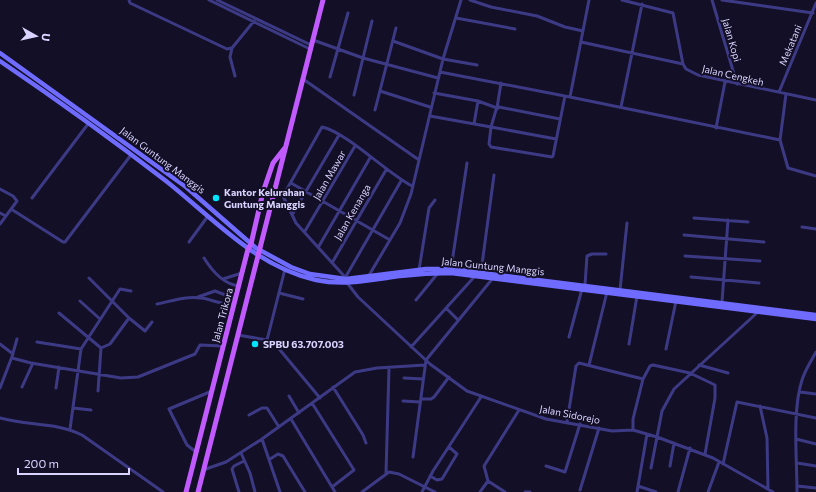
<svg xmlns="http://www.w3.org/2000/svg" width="816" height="492" font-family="Commissioner,sans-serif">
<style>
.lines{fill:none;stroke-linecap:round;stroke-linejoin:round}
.street{stroke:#3d3a85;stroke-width:3}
.secondary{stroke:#6f6bff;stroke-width:4.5}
.primary{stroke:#c25bff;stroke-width:5}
.poi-dot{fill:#00e5ff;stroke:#130f26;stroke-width:1.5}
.labels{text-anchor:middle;stroke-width:4;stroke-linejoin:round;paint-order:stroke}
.street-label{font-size:10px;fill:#d9d4ff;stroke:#130f26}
.poi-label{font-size:10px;font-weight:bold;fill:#d9d4ff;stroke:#130f26;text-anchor:start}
</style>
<rect width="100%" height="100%" fill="#130f26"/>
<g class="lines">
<path class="street" d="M129,0L130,3L227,49L232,48
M209,0L310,49
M217,0L311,45
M470,0L491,7L537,16L565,27L583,31
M622,0L673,13L683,64L686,69L698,75L816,100
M712,0L737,84
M722,0L813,13
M456,18L515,29
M313,40L363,58L438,78
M393,41L443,59L477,65
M581,42L683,64
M440,72L570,97L589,0
M235,76L230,57L232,48L254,21
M330,77L348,13
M303,79L419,160
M380,91L430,107
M779,92L816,3
M434,93L478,101L497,108L501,83
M786,94L780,140L788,168L816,176
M354,95L372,21
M570,97L780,140
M621,107L642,4
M375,110L396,28
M430,116L491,127L496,110L499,107L560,119
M474,124L478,101
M716,128L725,82
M556,139L491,127L489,144L491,147L552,157L553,156L565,96
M291,183L390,240
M0,189L13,196L17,201L0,224
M32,198L88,124
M11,209L63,242H65L131,155
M0,213L6,216
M292,215L339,135
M694,218L748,222
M802,227L816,229
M305,231L355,146
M684,235L764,242
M189,242L208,216
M319,246L370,158
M685,256L760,261
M204,258C212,271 223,284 239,286
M332,263L386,170
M451,269L467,163
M419,270L429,208L435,200
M481,272L494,175
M345,277L296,223L283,196L322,127C346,132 387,173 412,186
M368,277L400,223L411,194L443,59L461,0
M691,277L759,283
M89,278L129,318L145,331L152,322
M345,278L401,181
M223,279L242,273
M348,284L358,297L430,364L467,391L546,419L612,431L633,430L657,437L713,458L773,492
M585,285L587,256L592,254H606
M620,290L627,223
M279,293L303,299
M198,297L215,291L236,299
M416,300L438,273
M80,301L100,319
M722,302L728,220
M157,304C172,301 185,296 201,298C212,299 224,307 235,302
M446,308L458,320
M59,313L101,348L98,391
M238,335L267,340L275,344L320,398
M569,337L582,289
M267,340L285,269
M37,342L81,349
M0,344L13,354L0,388
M629,344L637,296
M411,347L475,276
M101,348L110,344L129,318
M666,349L676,301
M13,353L17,339
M12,358L31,363L121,378L138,377L195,354L200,345L223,346
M589,365L607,292
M699,365L728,373
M404,378L423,379
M643,379L650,366L653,365L690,373L715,385V398L705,454
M22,387L33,363
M333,387L363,435L366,443
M56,388L59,367
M800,392L816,394
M289,396L299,413
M421,399H431L434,397L449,377
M403,401L420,402
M312,403L354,470L332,487
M760,406L767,438L768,489
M73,408L91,410
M249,415L262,408H267L279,427
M0,418C28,426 56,422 82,435L163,492
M291,419L335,492
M567,422L576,366L579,363L643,379L633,419V430
M70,429L81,349L120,289L131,291
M262,439L280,492
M796,439L816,444
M196,452L187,445L169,409L212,391
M241,453L250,473L255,492
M413,457L426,360L493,278
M270,459L278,454L283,456L305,492
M797,463L816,466
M723,464L737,402L816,418
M546,466L565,472L580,424
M670,466L674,443
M651,468L662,411L674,389L759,311
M203,470L226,462L262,439L355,372L377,368L425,365
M386,473L389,368
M430,476L437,480L442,479L457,454L449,447
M488,481L484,466L519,410
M638,486L656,492
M797,486L816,488
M580,490L599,428
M239,492L232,469L234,466L244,461
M362,492L389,472L399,474L435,492
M422,492L433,471L481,397
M480,492L488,481L505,492
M525,492H530
M637,492L647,434
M678,492L690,448
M708,492L719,462
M797,492C797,459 792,411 802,380C805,370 811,361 816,352"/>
<path class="secondary" d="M0,53L186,187L256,248L291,267L310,274L346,279L426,269H451L816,315
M0,61C56,99 113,140 166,181C213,218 256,267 316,280C344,286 371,280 400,276C417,274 433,273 451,273L816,319"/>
<path class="primary" d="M186,492L248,249L251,244L263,192L273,163L284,149
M198,492L323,0"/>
</g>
<g class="poi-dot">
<circle cx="216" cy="198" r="4"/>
<circle cx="255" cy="344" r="4"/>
</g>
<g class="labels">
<g class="street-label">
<text transform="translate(732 40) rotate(74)" y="4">Jalan Kopi</text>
<text transform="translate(790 45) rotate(-67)" y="4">Mekatani</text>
<text transform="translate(733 75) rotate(13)" y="4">Jalan Cengkeh</text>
<text transform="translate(163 160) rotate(37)" y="4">Jalan Guntung Manggis</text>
<text transform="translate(329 175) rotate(-60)" y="4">Jalan Mawar</text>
<text transform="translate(352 212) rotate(-60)" y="4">Jalan Kenanga</text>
<text transform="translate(493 266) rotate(6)" y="4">Jalan Guntung Manggis</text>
<text transform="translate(222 315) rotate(-75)" y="4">Jalan Trikora</text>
<text transform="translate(570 414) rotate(11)" y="4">Jalan Sidorejo</text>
</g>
<g class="poi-label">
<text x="224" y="196">Kantor Kelurahan<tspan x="224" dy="12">Guntung Manggis</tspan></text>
<text x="263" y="348">SPBU 63.707.003</text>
</g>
</g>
<g transform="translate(36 36) rotate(98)" stroke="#130f26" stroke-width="3" paint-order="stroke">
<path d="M0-3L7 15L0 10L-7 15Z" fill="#d9d4ff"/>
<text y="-6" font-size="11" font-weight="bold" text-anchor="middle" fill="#d9d4ff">U</text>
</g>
<path d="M18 468v6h111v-6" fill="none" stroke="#d9d4ff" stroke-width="2"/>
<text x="24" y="468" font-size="12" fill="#d9d4ff" stroke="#130f26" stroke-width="3" paint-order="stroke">200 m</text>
</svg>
